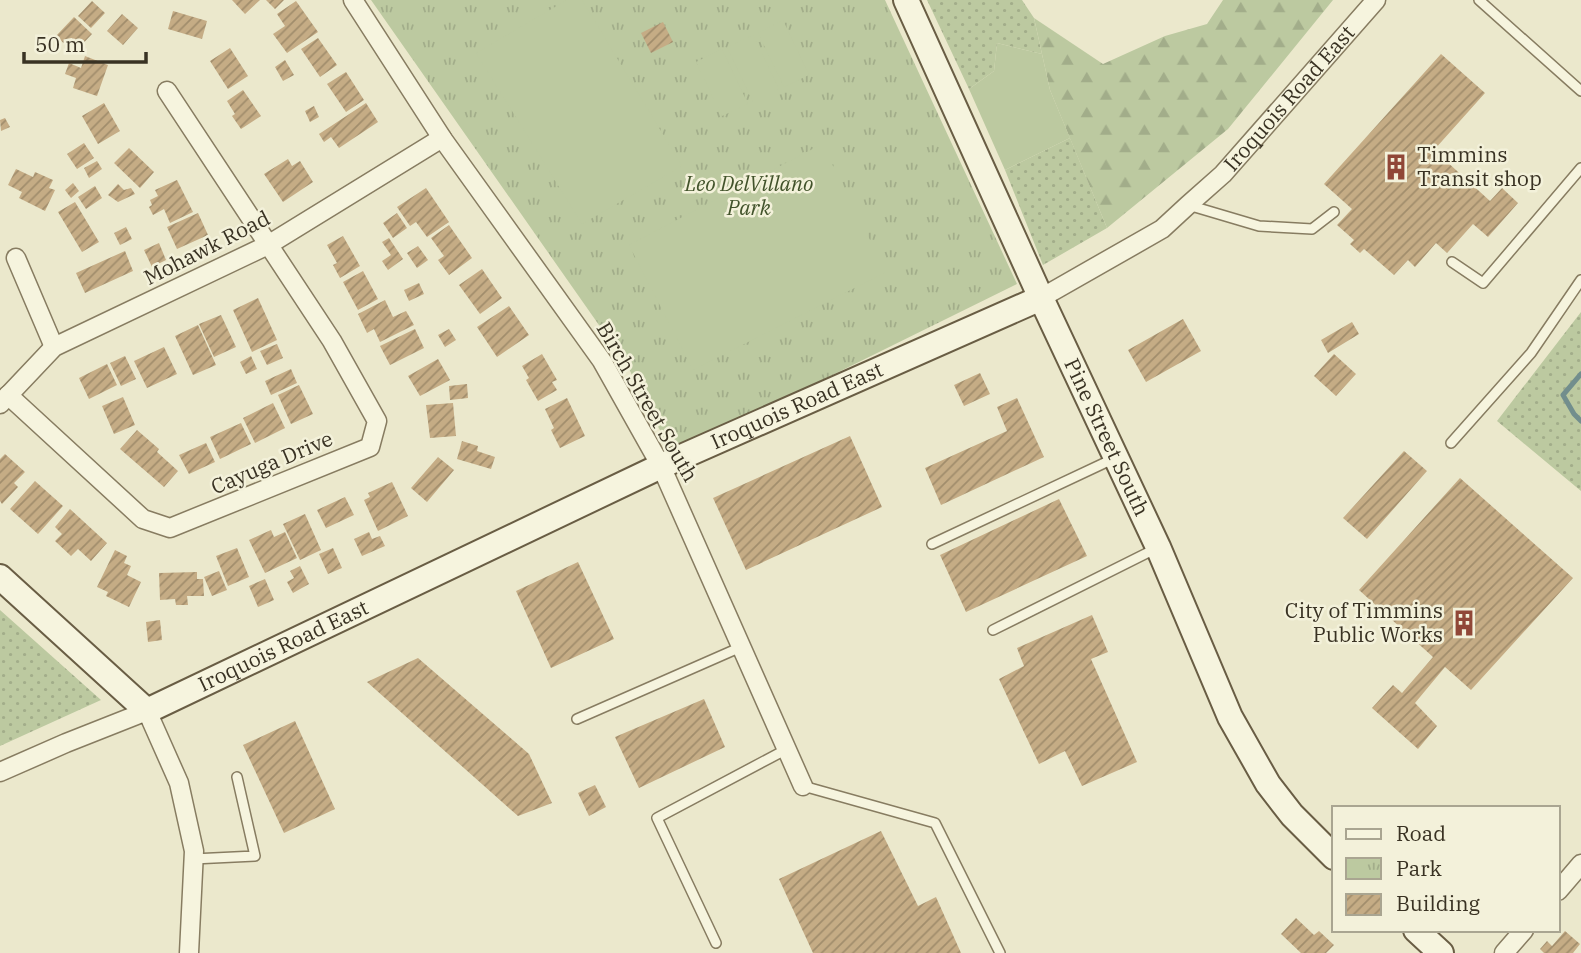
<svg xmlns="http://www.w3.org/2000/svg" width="1581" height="953" font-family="'IBM Plex Serif',serif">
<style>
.grass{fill:url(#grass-dots)}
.forest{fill:url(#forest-firs)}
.park{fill:url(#park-tufts)}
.pitch{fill:#bcc9a0}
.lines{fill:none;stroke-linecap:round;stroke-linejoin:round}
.stream{stroke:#728e8d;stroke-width:5}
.building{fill:url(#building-hatch)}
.lane-casing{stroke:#877c61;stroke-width:12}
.street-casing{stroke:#877c61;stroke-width:21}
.secondary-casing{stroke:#695d44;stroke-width:28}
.lane{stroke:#f6f4de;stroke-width:9}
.street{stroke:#f6f4de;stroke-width:18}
.secondary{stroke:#f6f4de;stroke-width:24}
.labels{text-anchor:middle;stroke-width:5;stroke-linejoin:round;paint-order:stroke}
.street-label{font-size:21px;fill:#393223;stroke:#f3f1da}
.poi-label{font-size:21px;fill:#393223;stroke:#f3f1da;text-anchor:start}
.park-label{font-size:21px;font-style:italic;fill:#42532b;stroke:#f3f1da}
</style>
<defs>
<pattern id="grass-dots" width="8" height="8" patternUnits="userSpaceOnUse" patternTransform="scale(1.75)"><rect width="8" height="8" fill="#bcc9a0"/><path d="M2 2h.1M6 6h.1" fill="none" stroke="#a2ad8a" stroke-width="1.8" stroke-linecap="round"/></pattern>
<pattern id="forest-firs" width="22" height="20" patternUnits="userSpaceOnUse" patternTransform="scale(1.75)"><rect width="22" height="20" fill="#bcc9a0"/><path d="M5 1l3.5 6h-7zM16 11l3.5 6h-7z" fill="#a2ad8a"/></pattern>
<pattern id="park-tufts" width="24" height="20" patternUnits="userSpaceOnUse" patternTransform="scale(1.75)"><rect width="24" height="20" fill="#bcc9a0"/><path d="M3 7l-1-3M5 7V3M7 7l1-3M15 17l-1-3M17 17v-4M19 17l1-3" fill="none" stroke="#a2ad8a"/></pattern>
<pattern id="building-hatch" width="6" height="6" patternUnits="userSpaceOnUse" patternTransform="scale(1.75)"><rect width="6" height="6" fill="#c5ac85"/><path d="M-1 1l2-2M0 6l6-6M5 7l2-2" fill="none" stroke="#a18d6c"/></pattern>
</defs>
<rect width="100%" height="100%" fill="#ebe8cc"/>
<path class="grass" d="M927,0H1022L1034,18L1042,54L997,43L994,71L969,89Z
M1070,138L1107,228L1043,265L1005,170Z
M1581,312V491L1497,421Z
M0,610L101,700L0,746Z"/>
<path class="forest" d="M1223,0H1333L1228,129L1107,228L1050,90L1034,18L1103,64L1165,36L1207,24Z"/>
<path class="park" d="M371,0H885L1017,284L672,454L627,365Z"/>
<path class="pitch" d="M567,0H582L682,166L582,224L476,53Z
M783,20L809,75L784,87L758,33Z
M753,35L779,89L753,102L727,47Z
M997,43L1042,54L1050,90L1070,138L1005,170L969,89L994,71Z
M722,49L748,104L722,116L696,62Z
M822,144L886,272L693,370L629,245Z"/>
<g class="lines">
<path class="stream" d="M1581,374L1563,395L1574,414L1581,421"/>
</g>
<path class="building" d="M232,0H260L245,14Z
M266,0H284L275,9Z
M92,1L105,13L91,28L78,16Z
M296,1L318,32L287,53L273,34L285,26L277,14Z
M173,11L207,21L202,39L168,29Z
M122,14L138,28L123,45L107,31Z
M74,17L92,34L74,53L56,36Z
M663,22L673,42L651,53L641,33Z
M318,38L337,65L320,77L301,49Z
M230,48L248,76L228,89L210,61Z
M1441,54L1485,93L1434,150L1490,201L1502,188L1518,203L1488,237L1473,224L1447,253L1436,243L1415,267L1408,260L1394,275L1364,249L1360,253L1350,244L1354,240L1337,225L1352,209L1324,184Z
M85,56L108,65L97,96L73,88L76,78L65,74L69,63L81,68Z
M285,60L294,75L283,81L275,67Z
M346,72L364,100L346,112L327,84Z
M243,90L261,116L241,129L232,116L235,114L227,101Z
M104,103L120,131L98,144L82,116Z
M366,103L378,122L339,148L331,137L324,142L319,134Z
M314,106L319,117L310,122L305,111Z
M5,118L10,127L1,131L0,120Z
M84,143L94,158L77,169L67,154Z
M129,148L154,172L140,188L114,163Z
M288,159L292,166L300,161L313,182L283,202L264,174Z
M97,161L102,169L89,178L84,168Z
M16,169L33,177L35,172L53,180L49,188L55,190L45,211L19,198L22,192L8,185Z
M177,180L193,212L170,223L164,209L153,215L149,207L152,205L150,200L158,196L155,190Z
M73,183L79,191L71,198L65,190Z
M118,184L124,190L131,188L135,194L118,202L108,195Z
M95,186L102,198L86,209L78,197Z
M426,188L449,222L427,237L416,222L410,226L397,207Z
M75,202L99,242L82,252L58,212Z
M198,213L208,235L177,249L167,227Z
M397,213L407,228L393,238L383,223Z
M449,225L472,258L449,275L438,260L444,256L431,238Z
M126,227L132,239L120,245L114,233Z
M343,236L360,266L340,278L333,265L337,263L327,245Z
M389,238L403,259L388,270L382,261L391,255L382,242Z
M159,243L166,260L152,267L144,250Z
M418,246L428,260L417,268L407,253Z
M125,251L133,271L85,293L76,273Z
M482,269L502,298L480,314L459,285Z
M363,271L378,299L358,310L343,282Z
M419,283L424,294L409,301L404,290Z
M258,298L277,340L252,352L233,310Z
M385,300L393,317L406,311L414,325L380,342L374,329L367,333L358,314Z
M509,306L529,335L497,357L477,327Z
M221,315L236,347L214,357L199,324Z
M1183,319L1201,351L1146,382L1128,350Z
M1352,322L1359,334L1328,353L1321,340Z
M198,325L216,365L193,375L175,336Z
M415,329L424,348L390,365L380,346Z
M449,329L456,340L445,347L438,335Z
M277,344L283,358L267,365L260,351Z
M164,347L177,374L147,388L134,361Z
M542,354L557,380L552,382L557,390L538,401L526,380L529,378L522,366Z
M1334,354L1356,374L1336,396L1314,376Z
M125,356L136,379L121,386L110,363Z
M251,356L257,369L246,374L240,362Z
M438,359L450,380L420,396L408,376Z
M107,364L117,385L89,399L79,378Z
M291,369L297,383L271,395L265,381Z
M980,373L990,394L964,406L954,385Z
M467,384L468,398L450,400L449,386Z
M299,385L313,414L291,424L278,395Z
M123,397L135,425L114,434L102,406Z
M567,398L585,436L560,448L551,430L554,428L545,409Z
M1017,398L1044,457L941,505L925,468L1007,431L997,407Z
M273,403L285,428L255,443L243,418Z
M453,403L456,436L430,438L426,405Z
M241,423L251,444L220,459L210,437Z
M137,430L159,449L157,452L178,471L164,487L120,449Z
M850,436L882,507L746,570L713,498Z
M462,441L478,446L477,451L495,457L491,469L457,459Z
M206,443L215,462L189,474L179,455Z
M1404,451L1427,471L1367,539L1343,518Z
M5,454L25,472L14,483L18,487L2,504L0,501V459Z
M438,457L454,470L427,502L411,488Z
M1460,478L1573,578L1471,690L1445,667L1415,703L1437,726L1418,749L1372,708L1393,685L1402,693L1433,657L1359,590Z
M35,481L63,506L38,534L10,509Z
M392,482L408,516L378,531L364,500L370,497L368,493Z
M345,497L354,515L326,528L317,510Z
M1059,499L1087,556L966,612L940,555Z
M70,509L107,543L91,561L78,549L71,556L55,541L62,534L55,527Z
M305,514L321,550L300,560L283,524Z
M271,530L274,537L285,532L297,558L265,573L249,540Z
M369,532L372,539L380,536L385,546L362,556L354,539Z
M237,548L249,577L228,586L216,556Z
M333,548L342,568L328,574L319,554Z
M115,550L127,556L124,563L131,566L127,575L141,582L129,607L106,596L108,592L97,587Z
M578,562L614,639L551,668L516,591Z
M300,566L309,584L293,593L287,582L294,578L290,571Z
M219,571L227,590L212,596L204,577Z
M197,572V579H203L204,596H187L188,605H176L175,599L160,600L159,573Z
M265,579L274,600L258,607L249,586Z
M1092,615L1108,652L1091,659L1137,762L1082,786L1065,751L1039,764L999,679L1024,666L1017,648Z
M160,620L162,640L148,642L146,622Z
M418,658L529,754L552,803L518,816L367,682Z
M704,699L725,747L639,788L615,737Z
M295,721L335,809L284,833L243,745Z
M595,785L606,807L589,816L578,793Z
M881,831L918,906L936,897L961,953H813L779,879Z
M1296,918L1314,935L1319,931L1334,945L1326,953H1301L1281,934Z
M1565,931L1580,944L1573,953H1544L1540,949L1547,941L1552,946Z"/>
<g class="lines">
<g class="lane-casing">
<path id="lane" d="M1479,0L1581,91
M1188,205L1259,226L1312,229L1334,212
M1452,262L1483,283L1581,168
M1451,443L1531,353L1581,280
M932,544L1115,458
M993,630L1157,548
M577,719L741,647
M803,786L935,823L1000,953
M193,859L255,856L237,777
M716,943L657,818L787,749"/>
</g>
<g class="street-casing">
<g id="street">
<path d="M353,0L442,138L602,361L661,466L803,786"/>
<path d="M16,258L54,347"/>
<path id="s1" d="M1041,298L1162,229L1188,205L1223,174L1376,0"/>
<path d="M8,395L143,519L170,528L370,447L377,421L332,341L167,91"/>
<path d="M0,404L54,347L268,245L442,138"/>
<path d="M0,772L66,743L147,711L179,783L194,851L189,953"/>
<path d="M1558,891L1581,864"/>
<path d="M1504,953L1524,930"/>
</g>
</g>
<g class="secondary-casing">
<g id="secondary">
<path id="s2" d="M906,0L1041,298L1158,547L1230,717L1268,784L1292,815L1334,857"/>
<path id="s3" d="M0,577L147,711L661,466L1041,298"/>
<path d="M1416,930L1441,953"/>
</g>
</g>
<use href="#lane" class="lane"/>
<use href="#street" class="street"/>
<use href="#secondary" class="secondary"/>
</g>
<defs>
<g id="building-bare" transform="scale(2.1)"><path d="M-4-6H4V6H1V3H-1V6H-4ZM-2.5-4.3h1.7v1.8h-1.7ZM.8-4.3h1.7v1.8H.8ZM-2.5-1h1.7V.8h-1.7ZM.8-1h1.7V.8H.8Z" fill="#904737" stroke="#f3f1da" stroke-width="2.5" paint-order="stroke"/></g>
</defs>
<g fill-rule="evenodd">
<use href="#building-bare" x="1396" y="167"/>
<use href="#building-bare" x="1464" y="623"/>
</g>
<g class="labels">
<g class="street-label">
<text dy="7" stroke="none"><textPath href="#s1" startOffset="322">Iroquois Road East</textPath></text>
<text transform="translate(207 248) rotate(-27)" y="7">Mohawk Road</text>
<text transform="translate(647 402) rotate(60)" y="7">Birch Street South</text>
<text dy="7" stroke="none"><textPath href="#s3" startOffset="917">Iroquois Road East</textPath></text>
<text dy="7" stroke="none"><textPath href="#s2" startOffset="481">Pine Street South</textPath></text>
<text transform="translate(272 463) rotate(-23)" y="7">Cayuga Drive</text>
<text dy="7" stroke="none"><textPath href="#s3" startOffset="350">Iroquois Road East</textPath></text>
</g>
<g class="poi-label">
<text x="1417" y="162">Timmins<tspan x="1417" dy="24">Transit shop</tspan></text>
<text x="1443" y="618" text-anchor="end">City of Timmins<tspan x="1443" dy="24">Public Works</tspan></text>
</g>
<g class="park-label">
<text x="749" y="191">Leo DelVillano<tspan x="749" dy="24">Park</tspan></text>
</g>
</g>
<rect x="1332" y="806" width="228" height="126" fill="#f3f1da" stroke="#a9a591" stroke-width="2"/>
<rect x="1346" y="829" width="35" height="10" fill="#f6f4de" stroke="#a9a591" stroke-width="2"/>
<text x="1396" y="841" font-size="21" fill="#393223">Road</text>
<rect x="1346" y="858" width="35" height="21" fill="url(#park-tufts)" stroke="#a9a591" stroke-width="2"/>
<text x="1396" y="876" font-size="21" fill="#393223">Park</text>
<rect x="1346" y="894" width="35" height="21" fill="url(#building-hatch)" stroke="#a9a591" stroke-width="2"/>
<text x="1396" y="911" font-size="21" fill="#393223">Building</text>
<path d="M24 52v10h122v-10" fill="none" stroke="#393223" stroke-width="3.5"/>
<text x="35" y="52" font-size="21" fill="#393223" stroke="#f3f1da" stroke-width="5" paint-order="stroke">50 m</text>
</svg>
